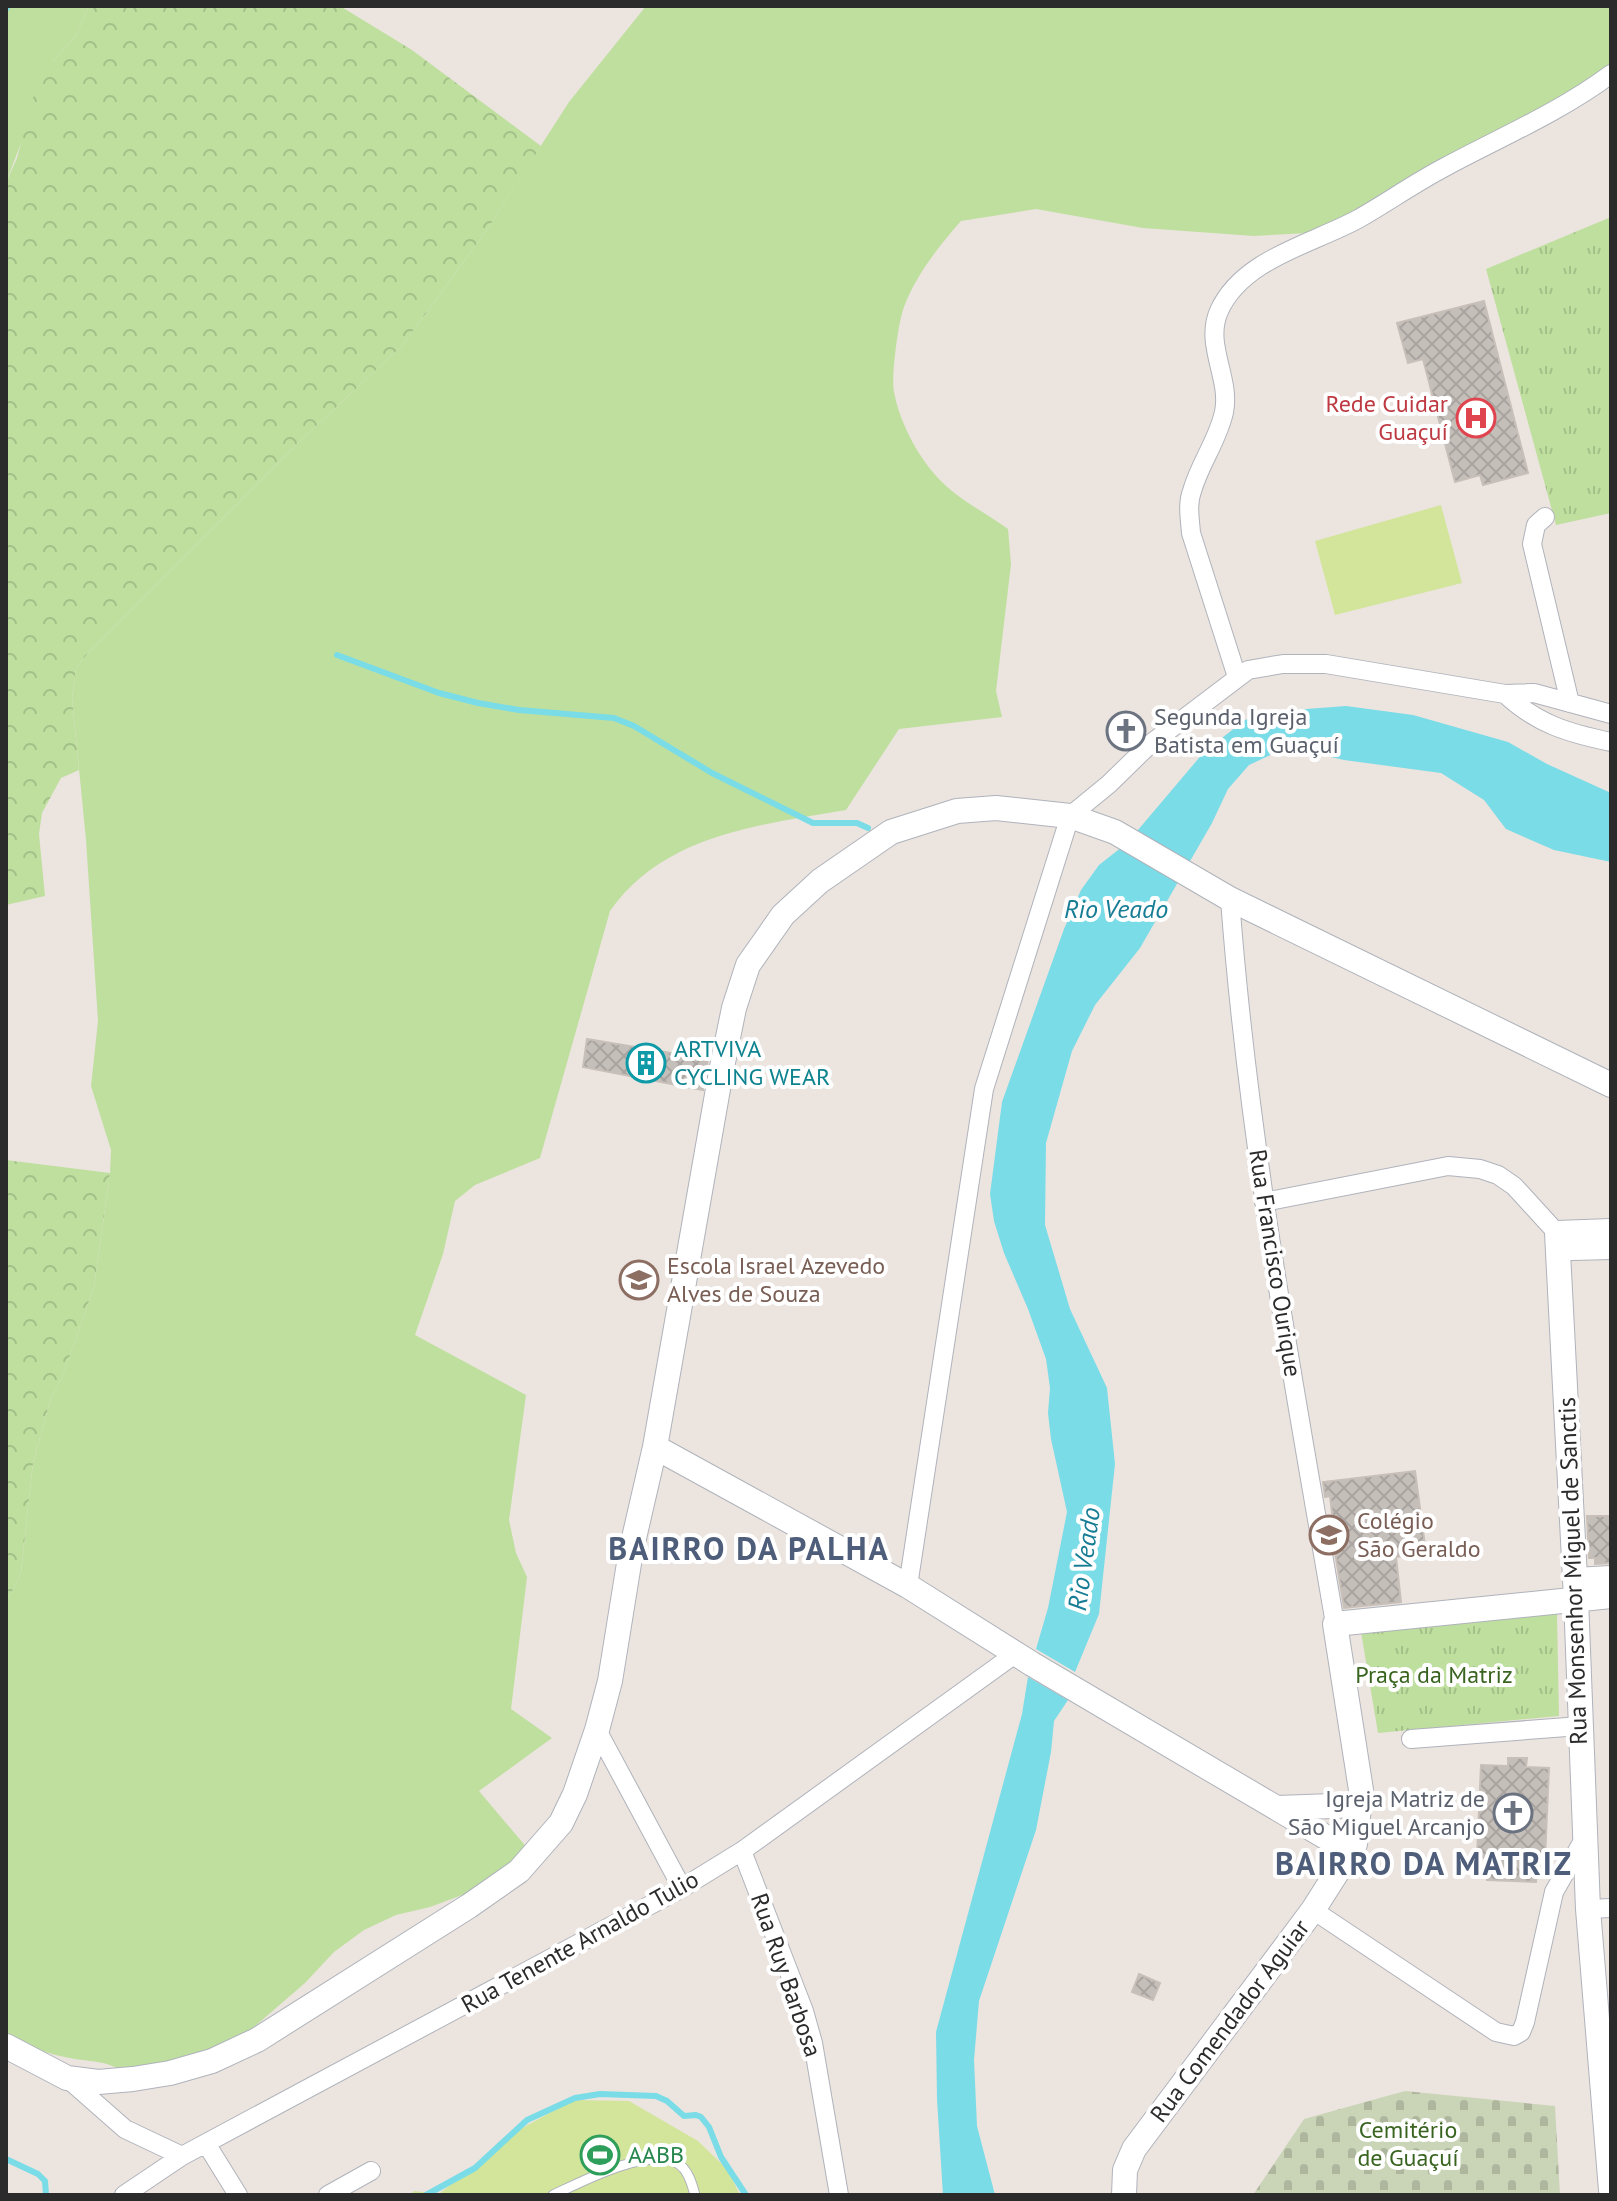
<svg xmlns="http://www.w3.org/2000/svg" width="1617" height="2201" font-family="'PT Sans',sans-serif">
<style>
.grass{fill:#bfdf9f}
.forest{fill:url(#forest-crowns)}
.cemetery{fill:url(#cemetery-stones)}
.park{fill:url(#park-tufts)}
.pitch{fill:#d2e59b}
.water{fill:#79dce7}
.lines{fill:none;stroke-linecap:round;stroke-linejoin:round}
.stream{stroke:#79dce7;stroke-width:6}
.building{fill:url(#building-cross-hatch);stroke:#c7bfb8;stroke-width:2}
.lane-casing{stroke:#afb3bb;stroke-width:11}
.street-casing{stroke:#afb3bb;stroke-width:20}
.secondary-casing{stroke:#afb3bb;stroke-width:26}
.lane{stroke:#fff;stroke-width:9}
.street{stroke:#fff;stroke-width:18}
.secondary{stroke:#fff;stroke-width:24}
.labels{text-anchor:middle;stroke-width:8;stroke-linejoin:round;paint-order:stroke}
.health-label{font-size:24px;fill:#be3a42;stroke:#fff;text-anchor:end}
.worship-label{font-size:24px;fill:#5b616d;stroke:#fff;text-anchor:start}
.culture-label{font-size:24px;fill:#0d838f;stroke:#fff;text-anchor:start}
.street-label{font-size:24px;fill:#2b2b2b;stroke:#fff}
.education-label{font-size:24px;fill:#785e54;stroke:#fff;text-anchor:start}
.park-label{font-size:24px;fill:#396420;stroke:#fff}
.leisure-label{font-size:24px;fill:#27864d;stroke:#fff;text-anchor:start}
.water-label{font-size:26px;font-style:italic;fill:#177d94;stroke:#fff}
.district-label{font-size:32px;font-weight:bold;letter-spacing:2px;fill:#4e5d79;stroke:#fff}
</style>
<defs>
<pattern id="forest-crowns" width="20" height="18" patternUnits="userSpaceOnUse" patternTransform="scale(2)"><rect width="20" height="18" fill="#bfdf9f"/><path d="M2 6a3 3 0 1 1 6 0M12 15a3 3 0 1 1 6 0" fill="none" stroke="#a4c089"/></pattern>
<pattern id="cemetery-stones" width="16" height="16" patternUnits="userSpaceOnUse" patternTransform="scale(2)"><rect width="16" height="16" fill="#cad5b7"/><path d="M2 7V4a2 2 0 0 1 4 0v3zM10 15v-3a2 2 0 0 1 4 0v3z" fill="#aeb79e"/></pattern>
<pattern id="park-tufts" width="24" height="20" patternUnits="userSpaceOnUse" patternTransform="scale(2)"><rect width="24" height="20" fill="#bfdf9f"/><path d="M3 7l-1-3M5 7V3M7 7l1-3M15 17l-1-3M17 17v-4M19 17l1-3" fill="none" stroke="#a4c089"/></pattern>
<pattern id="building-cross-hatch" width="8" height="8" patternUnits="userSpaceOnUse" patternTransform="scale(2)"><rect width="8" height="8" fill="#c5bfba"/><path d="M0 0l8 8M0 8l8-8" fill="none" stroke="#a9a4a0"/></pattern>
</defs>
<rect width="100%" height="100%" fill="#ece4df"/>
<path class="grass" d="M6,6H89L75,37L53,61L6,182Z
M646,6H1611V84L1594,97L1544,125L1353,216L1308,233L1254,236L1143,228L1036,209L961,221C939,246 916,275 904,307C898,323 891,377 894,392C900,424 920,461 943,483C961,501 988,514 1008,529L1011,564L996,691L1002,717L899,729L846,810C760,825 664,834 610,911L540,1158L475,1185L455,1201L443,1254L415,1335L526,1395L509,1520L516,1553L527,1577L511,1709L552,1738L479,1791L534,1856L473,1891L430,1907L396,1915L364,1930L334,1952L305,1983L224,2053L125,2072C106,2061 95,2062 75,2059C50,2055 28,2047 6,2036V1597L10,1596L21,1572L33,1463L50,1401L63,1375L94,1287L110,1173L111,1150L91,1086L98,1021L86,840L72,698L76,668L88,653L301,440L402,346L486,231L569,102Z"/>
<path class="forest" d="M89,6H340L412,50L541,146L486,231L402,346L301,440L88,653L76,668L72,698L79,770L61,778L42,813L39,834L45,896L6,905V182L17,158L36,87L53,61L75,37Z
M6,1160L110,1173L94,1287L63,1375L50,1401L33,1463L21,1572L10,1596L6,1597Z"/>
<path class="cemetery" d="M1405,2091L1555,2106L1560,2195H1253L1304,2119Z"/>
<path class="park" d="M1611,217V513L1556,525L1486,269Z
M1557,1614L1559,1716L1378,1733L1361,1632L1438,1622Z"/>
<path class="pitch" d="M1441,505L1462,583L1335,615L1315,541Z
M573,2100L629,2101L698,2141L727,2169L740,2195H410L414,2191L439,2194L515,2132Z"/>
<path class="water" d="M1346,706L1413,715L1508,742L1547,764L1611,793V862L1554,850L1506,829L1484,800L1441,773L1344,760L1305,751H1279L1249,765L1228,789L1212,823L1140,948L1095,1005L1072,1051L1046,1143L1045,1225L1070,1309L1107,1388L1115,1464L1099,1614L1075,1672L1036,1649L1048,1608L1067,1512L1051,1439L1048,1413L1050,1388L1046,1359L1028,1309L1004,1253L994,1221L990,1194L1002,1102L1064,929L1081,890L1099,865L1127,843L1204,752L1245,720L1267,712Z
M1028,1677L1068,1700L1054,1721L1051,1752L1036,1830L979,2001L974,2060L977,2126L995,2195H943L937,2099L936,2032L1022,1714Z"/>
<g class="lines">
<path class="stream" d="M6,9L8,6
M337,655L439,693L478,703L519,710L614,718L634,726L712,773L813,823H857L868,828
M6,2159L38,2174L45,2181L46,2195
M426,2195L475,2168L527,2120L575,2098L600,2094L656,2096L667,2101L684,2116L696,2115L701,2117L709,2127L721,2157L746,2195"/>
</g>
<path class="building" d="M1484,301L1528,473L1483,485L1480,475L1455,482L1423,359L1408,363L1397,323Z
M587,1039L708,1059L703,1090L583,1067Z
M1415,1471L1426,1553L1396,1557L1401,1602L1344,1608L1334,1546H1336L1330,1496L1325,1497L1323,1482Z
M1587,1516H1611V1563L1595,1564V1558H1589Z
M1508,1758H1527L1526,1767L1549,1768L1545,1858H1537L1536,1882L1487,1880L1488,1858L1477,1857L1481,1765L1508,1766Z
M1139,1974L1160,1983L1153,2000L1132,1992Z"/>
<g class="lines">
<g class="lane-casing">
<path id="lane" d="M553,2195C581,2182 647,2147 677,2163C688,2169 692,2184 695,2195"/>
</g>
<g class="street-casing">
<path id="street" d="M1545,517L1536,525L1532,544L1570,703
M1237,677L1191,533C1190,519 1187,504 1192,491C1200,463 1218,440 1224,412C1231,378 1204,345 1219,311C1242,259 1312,244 1358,219C1388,202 1416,182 1447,166C1503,136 1560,112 1611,74
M1505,694C1537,724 1568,733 1611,742
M1230,899C1248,1143 1294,1383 1335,1624
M1264,1202L1448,1166L1480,1169L1498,1175L1514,1186L1557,1233
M908,1586L984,1089L1070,816L1109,784L1149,745L1248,670L1283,664H1326L1505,694L1534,693L1611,714
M597,1730L682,1888
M1411,1739L1580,1726
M742,1851L804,2011L813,2043L839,2195
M1588,1909L1611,1908
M1313,1910L1496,2032L1514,2036L1521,2032L1525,2022L1554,1892L1584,1839
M67,2078L125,2129L182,2156
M207,2145L238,2195
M124,2195L182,2156L682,1888L742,1851L1015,1654
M328,2195L371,2171"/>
</g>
<g class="secondary-casing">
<path id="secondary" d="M1611,1231L1557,1233L1576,1598L1588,1909L1611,2190
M1572,1248L1611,1247
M655,1447L908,1586L1032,1664L1351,1852
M1575,1580L1611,1578
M1277,1808L1361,1805
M6,2046L67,2078L98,2082L133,2079L170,2073L212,2061L257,2040L469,1906L519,1871L561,1823L575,1794L597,1730L610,1681L631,1551L655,1447L721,1072L734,1008L748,965L783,915L820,881L891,832L957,811L996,808L1070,816L1115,832L1230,899L1611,1085
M1124,2195L1125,2170L1134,2149L1313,1910L1355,1844L1361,1790L1335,1624L1611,1596"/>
</g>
<use href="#lane" class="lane"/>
<use href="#street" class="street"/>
<use href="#secondary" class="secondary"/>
</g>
<defs>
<g id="hospital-ring" transform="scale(2)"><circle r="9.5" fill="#fff" stroke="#e0444e" stroke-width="1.5"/><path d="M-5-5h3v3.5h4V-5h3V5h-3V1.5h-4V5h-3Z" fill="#e0444e"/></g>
<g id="church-ring" transform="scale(2)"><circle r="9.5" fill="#fff" stroke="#6b7280" stroke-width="1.5"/><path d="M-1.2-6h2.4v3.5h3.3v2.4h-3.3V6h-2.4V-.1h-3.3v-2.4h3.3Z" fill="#6b7280"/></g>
<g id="building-ring" transform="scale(2)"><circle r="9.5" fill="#fff" stroke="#0f9aa8" stroke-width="1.5"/><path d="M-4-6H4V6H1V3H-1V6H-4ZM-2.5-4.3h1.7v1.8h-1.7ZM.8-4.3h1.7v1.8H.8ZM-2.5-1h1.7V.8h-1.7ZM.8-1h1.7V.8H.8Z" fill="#0f9aa8"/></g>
<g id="school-ring" transform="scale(2)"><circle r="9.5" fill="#fff" stroke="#8d6e63" stroke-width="1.5"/><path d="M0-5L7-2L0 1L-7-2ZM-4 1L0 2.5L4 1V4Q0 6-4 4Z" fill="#8d6e63"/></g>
<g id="stadium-ring" transform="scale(2)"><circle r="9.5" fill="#fff" stroke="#2e9e5b" stroke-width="1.5"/><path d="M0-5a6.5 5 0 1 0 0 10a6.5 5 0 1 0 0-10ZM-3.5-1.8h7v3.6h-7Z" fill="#2e9e5b"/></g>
</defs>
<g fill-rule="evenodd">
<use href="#hospital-ring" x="1476" y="418"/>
<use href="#church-ring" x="1126" y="731"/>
<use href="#building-ring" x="646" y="1063"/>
<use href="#school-ring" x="639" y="1280"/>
<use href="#school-ring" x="1329" y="1535"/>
<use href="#church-ring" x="1513" y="1813"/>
<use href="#stadium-ring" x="600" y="2155"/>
</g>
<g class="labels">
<g class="health-label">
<text x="1448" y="412">Rede Cuidar<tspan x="1448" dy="28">Guaçuí</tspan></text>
</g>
<g class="worship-label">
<text x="1154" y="725">Segunda Igreja<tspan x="1154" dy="28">Batista em Guaçuí</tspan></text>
<text x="1485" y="1807" text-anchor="end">Igreja Matriz de<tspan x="1485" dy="28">São Miguel Arcanjo</tspan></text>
</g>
<g class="culture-label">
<text x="674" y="1057">ARTVIVA<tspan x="674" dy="28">CYCLING WEAR</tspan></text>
</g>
<g class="street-label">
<text transform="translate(1275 1263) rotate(81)" y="8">Rua Francisco Ourique</text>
<text transform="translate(1573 1571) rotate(-92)" y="8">Rua Monsenhor Miguel de Sanctis</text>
<text transform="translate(580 1942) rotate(-29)" y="8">Rua Tenente Arnaldo Tulio</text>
<text transform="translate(786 1975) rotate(71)" y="8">Rua Ruy Barbosa</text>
<text transform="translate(1230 2021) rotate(-53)" y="8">Rua Comendador Aguiar</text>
</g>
<g class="education-label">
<text x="667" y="1274">Escola Israel Azevedo<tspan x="667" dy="28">Alves de Souza</tspan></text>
<text x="1357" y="1529">Colégio<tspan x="1357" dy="28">São Geraldo</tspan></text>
</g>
<g class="park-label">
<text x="1434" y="1683">Praça da Matriz</text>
<text x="1408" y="2138">Cemitério<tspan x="1408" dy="28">de Guaçuí</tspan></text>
</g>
<g class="leisure-label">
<text x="628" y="2163">AABB</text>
</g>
<g class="water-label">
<text x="1116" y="918">Rio Veado</text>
<text transform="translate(1084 1559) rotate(-82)" y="9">Rio Veado</text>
</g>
<g class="district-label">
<text x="749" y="1560">BAIRRO DA PALHA</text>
<text x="1424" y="1875">BAIRRO DA MATRIZ</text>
</g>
</g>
<rect width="1617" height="2201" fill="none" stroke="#2b2b2b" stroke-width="16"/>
</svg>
